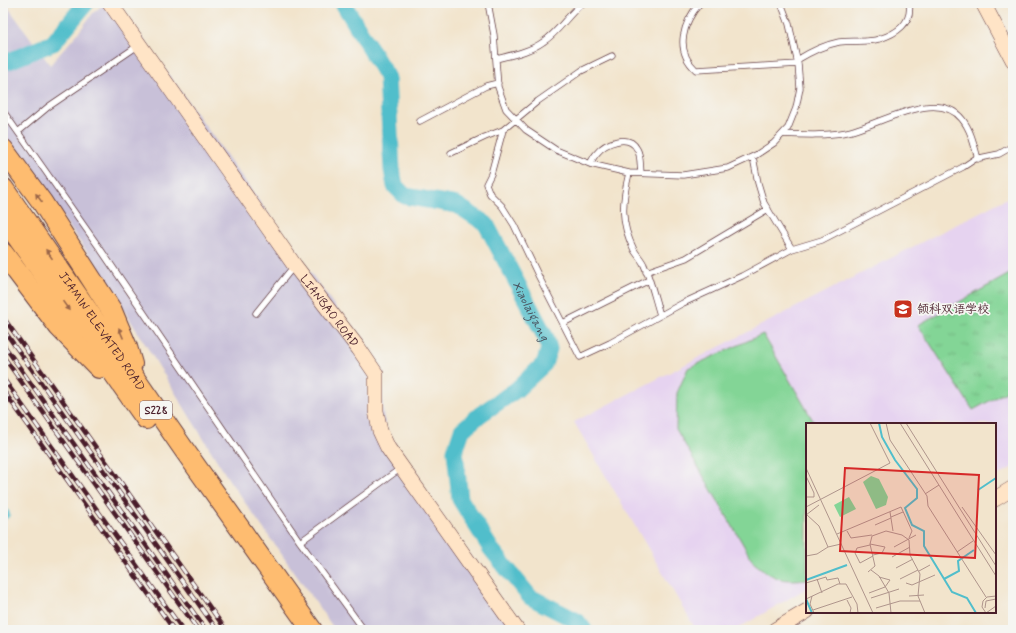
<svg xmlns="http://www.w3.org/2000/svg" width="1016" height="633" font-family="Mynerve,'LXGW WenKai TC',sans-serif">
<style>
.built{fill:#e6d3f0}
.railway{fill:#c8c0d8}
.grass{fill:url(#grass-tufts);stroke:#667a60}
.pitch{fill:#83d596;stroke:#667a60}
.lines{fill:none;stroke-linecap:round;stroke-linejoin:round}
.canal{stroke:#51becb;stroke-width:10}
.river{stroke:#51becb;stroke-width:17}
.lane-casing{stroke:#633d43;stroke-width:7}
.secondary-casing{stroke:#633d43;stroke-width:16}
.highway-casing{stroke:#633d43;stroke-width:22}
.lane{stroke:#fff;stroke-width:5.5}
.secondary{stroke:#ffe4c6;stroke-width:15}
.highway{stroke:#febc70;stroke-width:20}
.rail-casing{stroke:#4a1f2b;stroke-width:4.5}
.rail{stroke:#f6f6f2;stroke-width:3;stroke-dasharray:9;stroke-linecap:butt}
.oneway{fill:#9b664a}
.labels{text-anchor:middle;stroke-width:3.5;stroke-linejoin:round;paint-order:stroke}
.shield{fill:#f6f6f2;stroke:#7e6067;stroke-width:1}
.shield-label{font-size:11px;font-weight:bold;fill:#4a1f2b}
.poi-label{font-size:12px;fill:#4a1f2b;stroke:#f6f6f2;text-anchor:start}
.street-label{font-size:12px;fill:#4a1f2b;stroke:#f6f6f2}
.water-label{font-size:13px;font-style:italic;fill:#4c5763;stroke:#f6f6f2}
.inset-river{fill:none;stroke:#51becb;stroke-width:2}
.inset-road{fill:none;stroke:#af958c;stroke-width:1}
.view{fill:#d62828;fill-opacity:0.15;stroke:#d62828;stroke-width:2}
.inset-edge{fill:none;stroke:#4a1f2b;stroke-width:2}
</style>
<defs>
<pattern id="grass-tufts" width="24" height="20" patternUnits="userSpaceOnUse"><rect width="24" height="20" fill="#83d596"/><path d="M3 7l-1-3M5 7V3M7 7l1-3M15 17l-1-3M17 17v-4M19 17l1-3" fill="none" stroke="#73b681"/></pattern>
</defs>
<rect width="100%" height="100%" fill="#f6f6f2"/>
<filter id="ink" filterUnits="userSpaceOnUse"><feTurbulence type="fractalNoise" baseFrequency=".025" numOctaves="2"/><feDisplacementMap in="SourceGraphic" scale="8" xChannelSelector="R" yChannelSelector="G"/><feConvolveMatrix kernelMatrix="1 2 1 2 8 2 1 2 1" color-interpolation-filters="sRGB"/></filter>
<filter id="wash" filterUnits="userSpaceOnUse"><feTurbulence type="fractalNoise" baseFrequency=".012" numOctaves="4" result="noise"/><feDisplacementMap in="SourceGraphic" scale="16" xChannelSelector="R" yChannelSelector="G"/><feGaussianBlur stdDeviation="0.9" result="paint"/><feColorMatrix in="noise" values="0 0 0 0 0 0 0 0 0 0 0 0 0 0 0 0 0 1.4 0 .05"/><feComposite in="paint" operator="in"/></filter>
<g filter="url(#wash)">
<rect width="100%" height="100%" fill="#f2e4cc"/>
<path class="built" d="M1013,195V467L995,477V424H807V588L735,630H696L574,422Z"/>
<path class="railway" d="M3,3H5L50,65L78,33L93,13L105,3H117L382,372L383,413L386,429L397,453L521,630H335L229,480L95,263L3,134Z"/>
<path class="grass" d="M1013,272V388L973,410L918,325Z"/>
<path class="pitch" d="M763,334L815,424H807V579C780,582 775,579 754,563L676,429L677,393L688,368Z"/>
<g class="lines">
<path class="canal" d="M3,515L5,514"/>
<g class="river">
<path id="s1" d="M343,3L387,77L392,170L395,186L405,196L457,205L486,224L546,338L549,349L544,364L516,390L481,414L462,430L455,451L460,499L491,549L530,597L577,621L584,630"/>
<path d="M9,61L53,43L86,3"/>
</g>
</g>
</g>
<g filter="url(#ink)">
<g class="lines">
<g class="lane-casing">
<path id="lane" d="M488,3L494,35L498,87L506,109L526,130L556,150L590,164L629,173L683,175L728,168L756,155L774,143L788,128L796,108L800,88L798,64L789,24L781,3
M700,3C683,23 674,50 696,70L798,64
M496,59C512,55 529,52 543,42C559,32 568,14 583,3
M797,60C810,52 824,45 839,42C852,40 867,43 879,39C896,34 913,23 909,3
M3,111L101,250L300,542L364,630
M420,121L486,86L498,83
M503,130L491,174L486,184L490,194L502,206L514,225L539,277L580,357L610,343L683,303L742,276L792,249L822,240L963,167L975,159L999,154L1013,146
M18,132L48,107L139,45
M783,134C804,135 826,136 847,132C878,126 936,87 962,119C971,130 974,145 978,159
M451,153L485,137L503,130L538,101L581,71L612,56
M753,157L758,183L764,203L792,249
M590,164C592,160 594,156 597,153C605,143 629,133 637,149C641,155 640,166 641,173
M629,173C622,202 620,222 634,250C637,255 642,260 644,265C651,281 655,299 660,315
M646,272L686,258L768,209
M256,313L294,266
M563,323L649,280
M300,542L401,468"/>
</g>
<g class="secondary-casing">
<g id="secondary">
<path id="s2" d="M110,3L295,266L359,349L376,374V411L380,431L388,448L517,630"/>
<path d="M983,3L1013,60"/>
<path d="M995,499L1013,488"/>
<path d="M775,630L807,611"/>
</g>
</g>
<g class="highway-casing">
<g id="highway">
<path d="M3,149L42,202L112,311L127,347L132,364"/>
<path id="s3" d="M3,188L185,451L312,630"/>
<path d="M3,217L146,419"/>
<path d="M3,253L59,327L99,368"/>
</g>
</g>
<use href="#lane" class="lane"/>
<use href="#secondary" class="secondary"/>
<use href="#highway" class="highway"/>
<g class="rail-casing">
<path id="rail" d="M3,317L226,630
M3,329L217,630
M3,344L206,630
M3,356L198,630
M3,378L183,630
M3,390L174,630"/>
</g>
<use href="#rail" class="rail"/>
</g>
<defs><path id="oneway-solid" d="M-6-.8H1V-3.2L6.5 0L1 3.2V.8H-6Z"/></defs>
<g class="oneway">
<use href="#oneway-solid" transform="translate(39 198) rotate(-126)"/>
<use href="#oneway-solid" transform="translate(49 254) rotate(-125)"/>
<use href="#oneway-solid" transform="translate(66 306) rotate(55)"/>
<use href="#oneway-solid" transform="translate(121 333) rotate(-113)"/>
</g>
</g>
<defs>
<g id="school-square" transform="scale(1)"><rect x="-9" y="-9" width="18" height="18" rx="4" fill="#c8321e" stroke="#f6f6f2"/><path d="M0-5L7-2L0 1L-7-2ZM-4 1L0 2.5L4 1V4Q0 6-4 4Z" fill="#fff"/></g>
</defs>
<g fill-rule="evenodd">
<use href="#school-square" x="903" y="309"/>
</g>
<g class="labels">
<rect class="shield" x="140" y="401" width="32" height="18" rx="3"/>
<g class="shield-label">
<text x="156" y="414">S228</text>
</g>
<g class="poi-label">
<text x="917" y="313">领科双语学校</text>
</g>
<g class="street-label">
<text dy="4" stroke="none"><textPath href="#s2" startOffset="378">LIANBAO ROAD</textPath></text>
<text dy="4" stroke="none"><textPath href="#s3" startOffset="174">JIAMIN ELEVATED ROAD</textPath></text>
</g>
<g class="water-label">
<text dy="5" stroke="none"><textPath href="#s1" startOffset="395">Xiaolaigang</textPath></text>
</g>
</g>
<g transform="translate(806 423)">
<rect width="190" height="190" fill="#f2e4cc"/>
<path d="M43,74L50,86L34,94L28,82Z" fill="#83d596"/>
<path d="M65,53L73,56L82,74L80,82L70,86L57,59Z" fill="#83d596"/>
<path class="inset-river" d="M73,0L76,14L89,37L111,66V75L99,85L106,102L118,108V123L146,169L161,175L170,190M172,67L190,55M138,156L153,148L152,138L168,127M0,157L41,142M0,176L6,190"/>
<path class="inset-road" d="M80,0L84,17L121,73L122,83L180,174M94,0L190,153M100,0L190,143M0,45L67,190M0,53L8,70V74H0M119,71L133,62M0,84L84,40L64,0M156,84L190,132M84,89L87,108M0,91L13,103L22,124L35,121M0,92L13,82M85,94L97,89M69,102L85,95M41,108L45,115L66,112M31,111L95,84L106,108L103,115M64,121L79,124L76,130L67,132M64,122L51,125L49,130L54,140L67,133M88,124L110,112M151,129L167,118M0,133L11,131L22,124M86,134L104,124M90,145L107,136M65,147L73,153L83,170L85,190M113,148L124,142M62,149L69,143L64,121L66,113L80,108L96,112L103,117L104,132L114,151L112,173L119,190M73,154L84,157L79,164M11,156L16,170M94,156L112,147M0,160L20,154L21,157L32,155L34,161M100,160L106,162L129,152M63,170L79,164M6,173L4,181L8,190M103,173L118,172M65,175L93,166M0,176L32,161H40L51,181L52,190M41,177L45,185L44,190M70,185L94,178H114M179,185L180,178L190,176M7,187L46,174M180,190L176,184L177,178L181,174L190,173M180,190L190,183"/>
<path class="view" d="M39,45L173,52L169,135L34,128Z"/>
<rect width="190" height="190" class="inset-edge"/>
</g>
<rect width="1016" height="633" fill="none" stroke="#f6f6f2" stroke-width="16"/>
</svg>
